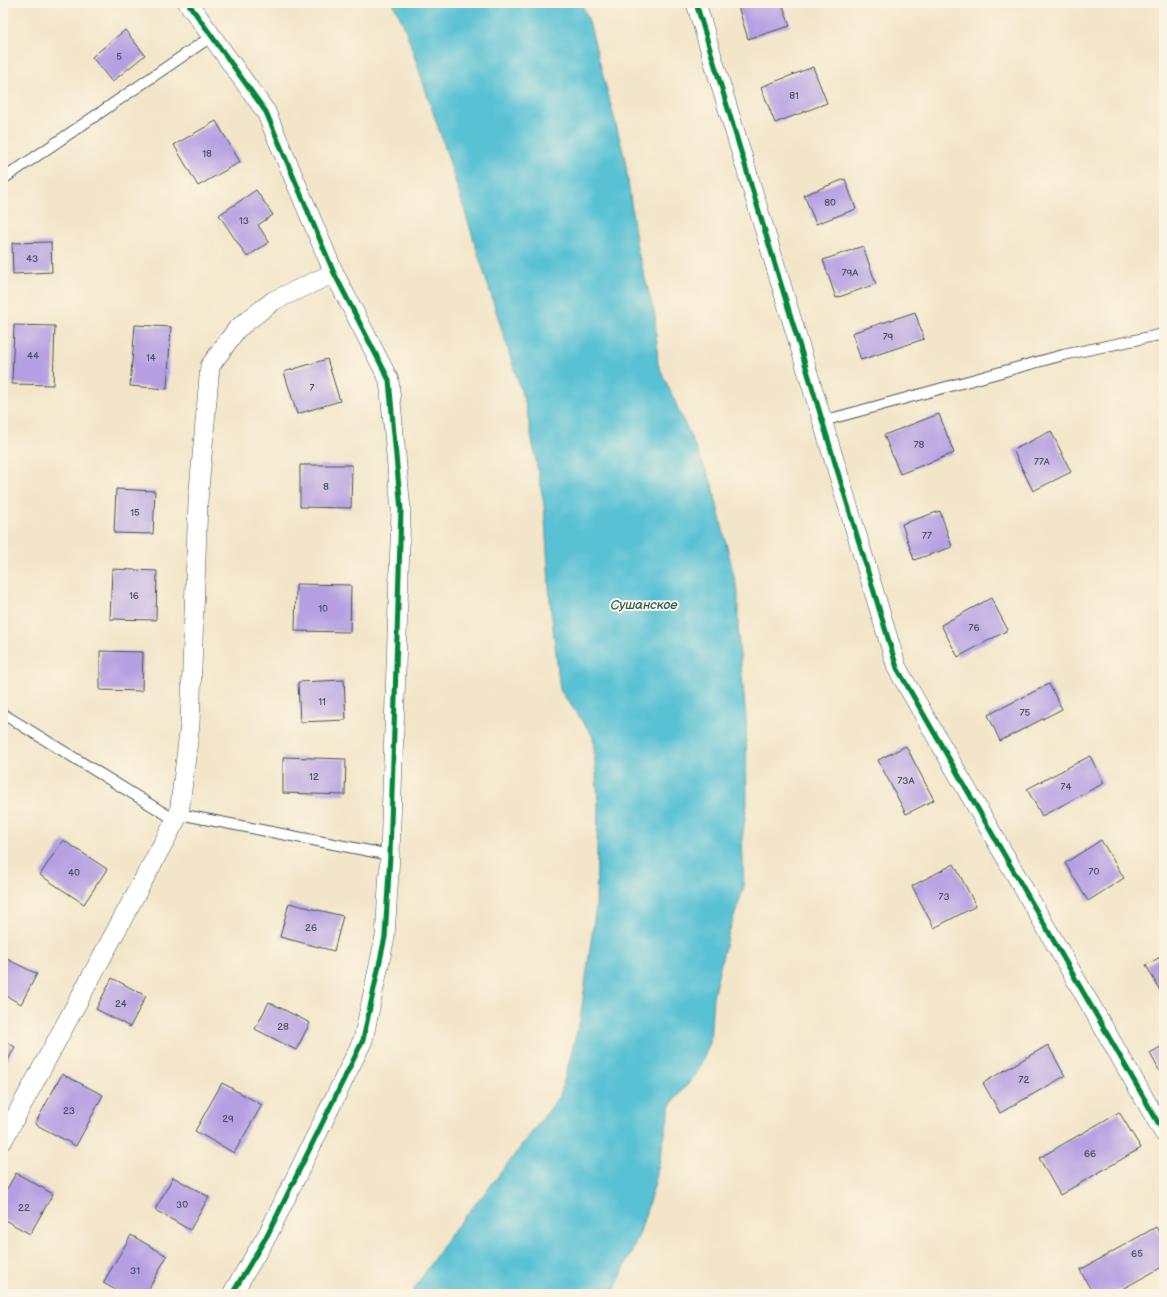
<svg xmlns="http://www.w3.org/2000/svg" width="1167" height="1297" font-family="'Balsamiq Sans',sans-serif">
<style>
.water{fill:#58c1d4;stroke:#3c7f84}
.building{fill:#b59fe2}
.lines{fill:none;stroke-linecap:round;stroke-linejoin:round}
.service-casing{stroke:#3f564a;stroke-width:12}
.minor-casing{stroke:#3f564a;stroke-width:20}
.service{stroke:#fff;stroke-width:10}
.minor{stroke:#fff;stroke-width:19}
.cycleway-casing{stroke:#fcf5e5;stroke-width:8}
.cycleway{stroke:#00873e;stroke-width:5}
.labels{text-anchor:middle;stroke-width:4;stroke-linejoin:round;paint-order:stroke}
.number-label{font-size:10px;fill:#445660}
.water-label{font-size:13px;font-style:italic;fill:#2d5e5c;stroke:#fcf5e5}
</style>
<rect width="100%" height="100%" fill="#fcf5e5"/>
<filter id="ink" filterUnits="userSpaceOnUse"><feTurbulence type="fractalNoise" baseFrequency=".025" numOctaves="2"/><feDisplacementMap in="SourceGraphic" scale="8" xChannelSelector="R" yChannelSelector="G"/><feConvolveMatrix kernelMatrix="1 2 1 2 8 2 1 2 1" color-interpolation-filters="sRGB"/></filter>
<filter id="wash" filterUnits="userSpaceOnUse"><feTurbulence type="fractalNoise" baseFrequency=".012" numOctaves="4" result="noise"/><feDisplacementMap in="SourceGraphic" scale="16" xChannelSelector="R" yChannelSelector="G"/><feGaussianBlur stdDeviation="0.9" result="paint"/><feColorMatrix in="noise" values="0 0 0 0 0 0 0 0 0 0 0 0 0 0 0 0 0 1.4 0 .05"/><feComposite in="paint" operator="in"/></filter>
<g filter="url(#wash)">
<rect width="100%" height="100%" fill="#f3e5c9"/>
<path class="water" d="M393,3H581L588,18L625,159L637,248L655,316L658,364L712,484L738,593V635L746,717L747,804L742,839L744,886L726,942L713,997L710,1043L697,1073L671,1104L655,1183L639,1235L613,1294H411L449,1236L488,1189L560,1096L580,1020L596,906L598,801L593,736L560,690L550,600L544,504L526,407L447,154L405,28Z"/>
<g id="blocks">
<path class="building" d="M737,3H782L790,26L748,39Z
M125,30L145,55L112,82L92,57Z
M813,67L827,103L775,123L761,87Z
M216,121L240,162L198,186L174,145Z
M845,179L856,209L816,224L804,195Z
M256,190L273,215L258,225L269,242L247,257L219,215Z
M51,242L52,272L13,274L12,243Z
M863,246L876,284L836,298L823,260Z
M915,312L924,339L861,360L852,333Z
M14,325L55,326L53,385L12,384Z
M135,325L171,327L167,389L130,386Z
M327,359L340,401L297,414L284,372Z
M939,414L954,453L900,474L884,435Z
M1051,431L1071,472L1033,491L1013,450Z
M300,465H352L351,508L300,507Z
M116,489L155,491L153,534L114,533Z
M940,511L952,547L914,560L902,524Z
M112,569L157,571L156,620L110,619Z
M296,584L351,585L350,632L295,631Z
M991,598L1008,630L958,657L941,625Z
M100,651L143,652L142,691L100,690Z
M344,680L346,720L300,722L298,682Z
M1049,684L1062,709L1000,741L988,715Z
M906,746L934,800L906,814L878,760Z
M1090,756L1104,783L1042,816L1027,789Z
M283,757L346,759L345,795L283,793Z
M63,840L107,869L84,904L40,875Z
M1101,840L1124,878L1088,901L1065,863Z
M954,864L976,906L934,928L912,886Z
M289,903L343,916L334,951L280,937Z
M1164,955V998L1146,965Z
M3,957L37,974L21,1004L3,994Z
M112,978L146,996L130,1027L96,1009Z
M269,1002L310,1023L296,1050L255,1029Z
M3,1040L15,1047L3,1069Z
M1048,1045L1065,1076L1000,1113L983,1083Z
M1164,1045V1080L1150,1053Z
M62,1074L103,1095L76,1146L35,1124Z
M222,1083L262,1105L234,1153L195,1131Z
M1119,1112L1141,1148L1060,1195L1039,1158Z
M16,1173L53,1194L30,1234L3,1219V1196Z
M173,1177L209,1197L190,1230L155,1210Z
M1156,1227L1164,1241V1266L1113,1294H1093L1080,1270Z
M131,1235L167,1256L146,1294H123L103,1283Z"/>
</g>
</g>
<g filter="url(#ink)">
<use href="#blocks" fill-opacity="0" stroke="#3f564a" stroke-width="1"/>
<g class="lines">
<g class="service-casing">
<path id="service" d="M3,179L212,36
M823,421L1063,355L1164,334
M3,714L177,821
M179,814L390,855"/>
</g>
<g class="minor-casing">
<path id="minor" d="M188,3L266,112L334,273L389,380L401,510L390,855L385,937L363,1040L268,1234L232,1294
M696,3L897,668L1164,1133
M3,1140L179,814L190,724L198,501L210,366L237,329L273,301L334,273"/>
</g>
<use href="#service" class="service"/>
<use href="#minor" class="minor"/>
<g class="cycleway-casing">
<path id="cycleway" d="M188,3L266,112L334,273L389,380L401,510L390,855L385,937L363,1040L268,1234L232,1294
M696,3L897,668L1164,1133"/>
</g>
<use href="#cycleway" class="cycleway"/>
</g>
</g>
<g class="labels">
<g class="number-label">
<text x="119" y="60">5</text>
<text x="794" y="99">81</text>
<text x="207" y="157">18</text>
<text x="830" y="206">80</text>
<text x="244" y="224">13</text>
<text x="32" y="262">43</text>
<text x="850" y="276">79А</text>
<text x="888" y="340">79</text>
<text x="33" y="359">44</text>
<text x="151" y="361">14</text>
<text x="312" y="391">7</text>
<text x="919" y="448">78</text>
<text x="1042" y="465">77А</text>
<text x="326" y="490">8</text>
<text x="135" y="516">15</text>
<text x="927" y="539">77</text>
<text x="134" y="599">16</text>
<text x="323" y="612">10</text>
<text x="974" y="631">76</text>
<text x="322" y="705">11</text>
<text x="1025" y="716">75</text>
<text x="314" y="780">12</text>
<text x="906" y="784">73А</text>
<text x="1066" y="790">74</text>
<text x="1094" y="875">70</text>
<text x="74" y="876">40</text>
<text x="944" y="900">73</text>
<text x="311" y="931">26</text>
<text x="121" y="1007">24</text>
<text x="283" y="1030">28</text>
<text x="1024" y="1083">72</text>
<text x="69" y="1114">23</text>
<text x="228" y="1122">29</text>
<text x="1090" y="1157">66</text>
<text x="182" y="1208">30</text>
<text x="24" y="1211">22</text>
<text x="1137" y="1257">65</text>
<text x="135" y="1274">31</text>
</g>
<g class="water-label">
<text x="644" y="609">Сушанское</text>
</g>
</g>
<rect width="1167" height="1297" fill="none" stroke="#fcf5e5" stroke-width="16"/>
</svg>
